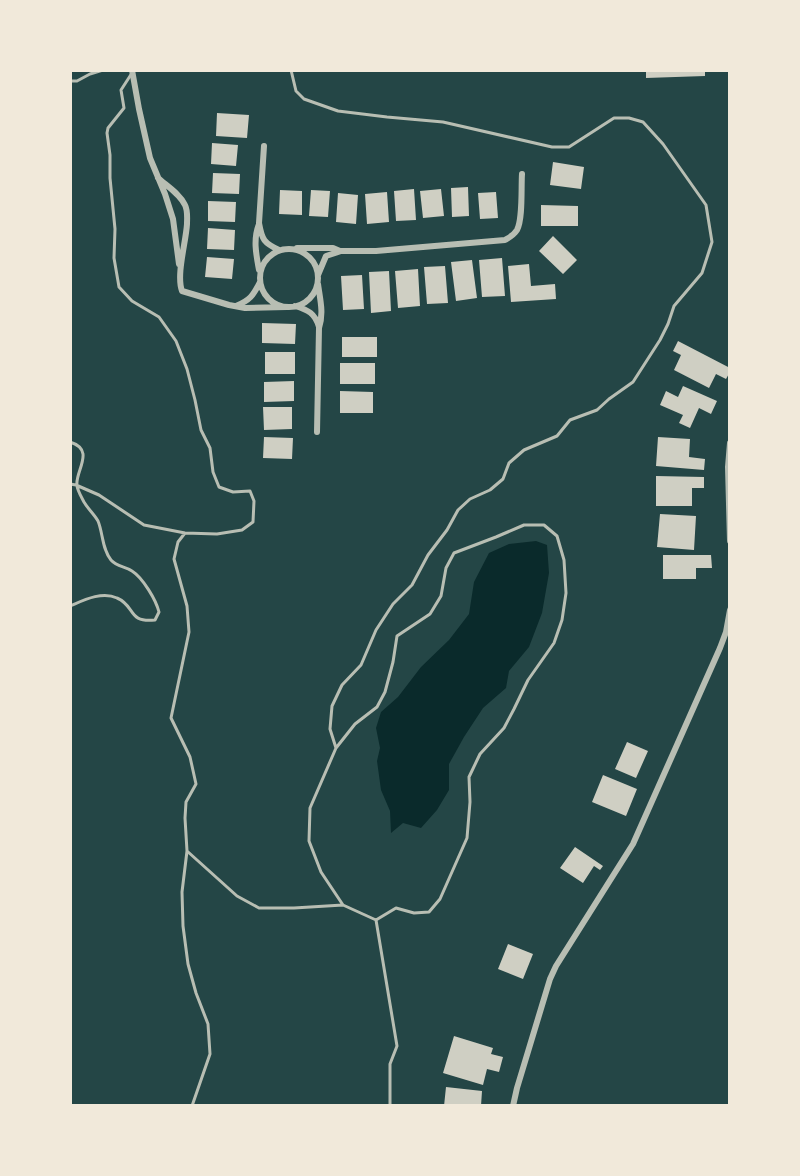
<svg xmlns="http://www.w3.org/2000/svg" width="800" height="1176" font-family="Helvetica,sans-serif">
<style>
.green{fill:#244646}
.water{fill:#0a2a2b}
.building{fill:#cfcfc3}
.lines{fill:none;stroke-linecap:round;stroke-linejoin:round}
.service{stroke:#b8beb3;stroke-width:3}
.minor{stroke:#b8beb3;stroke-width:6}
</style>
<rect width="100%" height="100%" fill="#0f3d3e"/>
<path class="green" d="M70,71H729V1105H71Z"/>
<path class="water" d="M536,541L547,545L549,573L542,613L529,647L509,671L506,688L483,708L464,737L449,764V790L437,810L421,828L403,823L391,833L390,811L381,790L377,761L380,748L376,728L381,712L398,697L421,667L449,640L469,614L474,582L489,553L509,544Z"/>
<path class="building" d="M646,70H705V76L646,78Z
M217,113L249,115L247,138L216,136Z
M212,143L238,145L236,166L211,164Z
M553,162L584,167L581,189L550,185Z
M213,173L240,174L239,194L212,193Z
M468,187L469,216L452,217L451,188Z
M414,189L416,220L396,221L394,191Z
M441,189L444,216L423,218L420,191Z
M280,190L302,191V215L279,214Z
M311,190L330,191L328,217L309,216Z
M387,192L389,222L367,224L365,194Z
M496,192L498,218L480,219L478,193Z
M338,193L358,195L356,224L336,222Z
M208,201L236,202L235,222L208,221Z
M541,205L578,206V226H541Z
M208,228L235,230L234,250L207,249Z
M553,236L577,260L563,274L539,251Z
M207,257L234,259L232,279L205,277Z
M502,258L505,296L482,297L479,260Z
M472,260L477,298L456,301L451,262Z
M529,264L531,286L555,284L556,299L511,302L508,266Z
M445,266L448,303L427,304L424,267Z
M418,269L420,306L398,308L395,271Z
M389,271L391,311L371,313L369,272Z
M362,275L364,309L343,310L341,276Z
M262,323L296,324L295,344L262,343Z
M342,337H377V357H342Z
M678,341L730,368V372L726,379L716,374L709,388L674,370L681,355L673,351Z
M265,352H295V374H265Z
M340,363H375V384H340Z
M294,381V401L264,402V382Z
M683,386L717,401L711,414L699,408L690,428L679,423L683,415L660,405L666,391L678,397Z
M340,391L373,392V413H340Z
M263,407H292V429L264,430Z
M264,437L293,438L292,459L263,458Z
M658,437L690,439L689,457L705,459L704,470L656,466Z
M656,476L704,477V488H692V506H656Z
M660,514L696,516L694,550L657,547Z
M663,555H711L712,568H696V579H663Z
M627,742L648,751L636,778L615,769Z
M603,775L637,789L626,816L592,802Z
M575,847L603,866L600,870L594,866L583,883L560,868Z
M508,944L533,954L523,979L498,969Z
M454,1036L493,1048L491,1054L503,1057L499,1072L487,1069L483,1085L443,1073Z
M446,1087L482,1091L481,1106H444Z"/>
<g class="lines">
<path class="service" d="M291,70L296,91L304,99L338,111L387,117L443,122L552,147H569L614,118H629L643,122L663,144L706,205L712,242L702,273L674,306L668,324L660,340L633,382L609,399L597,410L570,420L557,436L524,450L509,463L503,479L490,490L470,499L458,510L447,530L428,555L412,585L393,604L376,630L361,665L342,685L332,706L330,729L336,748
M70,81H77L90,74L103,70
M70,442C96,450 75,471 77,485C77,490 82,498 84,502C88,509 94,514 98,521C103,533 102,549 111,560C117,567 125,566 132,571C143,578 156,600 159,612L155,620C127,623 136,606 117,598C102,591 84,600 70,606
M70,484L76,485L99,495L144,525L185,533L217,534L242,530L253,522L254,501L250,491L233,492L219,487L213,472L210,448L201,430L195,400L187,369L176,341L159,317L132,301L119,287L114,258L115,229L110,178V155L107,133L108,128L124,108L121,90L132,73
M185,533L178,542L174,559L187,606L189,632L171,718L190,757L196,784L186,802L185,818L187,851L182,892L183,926L188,964L196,993L208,1024L210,1054L192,1106
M187,851L237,896L259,908H294L343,905L376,920L397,1046L390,1064V1106
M343,905L321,872L309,841L310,808L336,748L355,724L377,707L385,692L393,662L397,636L430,614L441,596L446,568L454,553L496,537L524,525H544L557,536L564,560L566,593L562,620L554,643L528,680L514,709L504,728L480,754L469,777L470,802L467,838L440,899L429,912L414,913L396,908L376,920"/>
<path class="minor" d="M132,70L139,109L150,158L165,194L173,219L179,264
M264,146L259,223C262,240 264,243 279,250
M158,178C167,186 180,194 185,205C188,211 187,218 187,224C186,242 176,275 182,291L229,305L245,308L287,307
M297,248H333L340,251
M260 278a29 29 0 1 1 58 0a29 29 0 1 1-58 0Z
M259,270C256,254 253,239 259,224
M318,275L326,256L341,251H376L505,240C510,237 514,235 517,230C523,219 521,188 522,174
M236,306C250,300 253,296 260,282
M295,306C308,310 315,313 319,327
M317,432L319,328C324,313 320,299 318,284
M730,443L728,467L730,541
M513,1106L517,1088L550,979L556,966L633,844L720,648L726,632L730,610"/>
</g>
<rect width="800" height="1176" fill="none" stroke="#f1e9da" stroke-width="144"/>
</svg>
